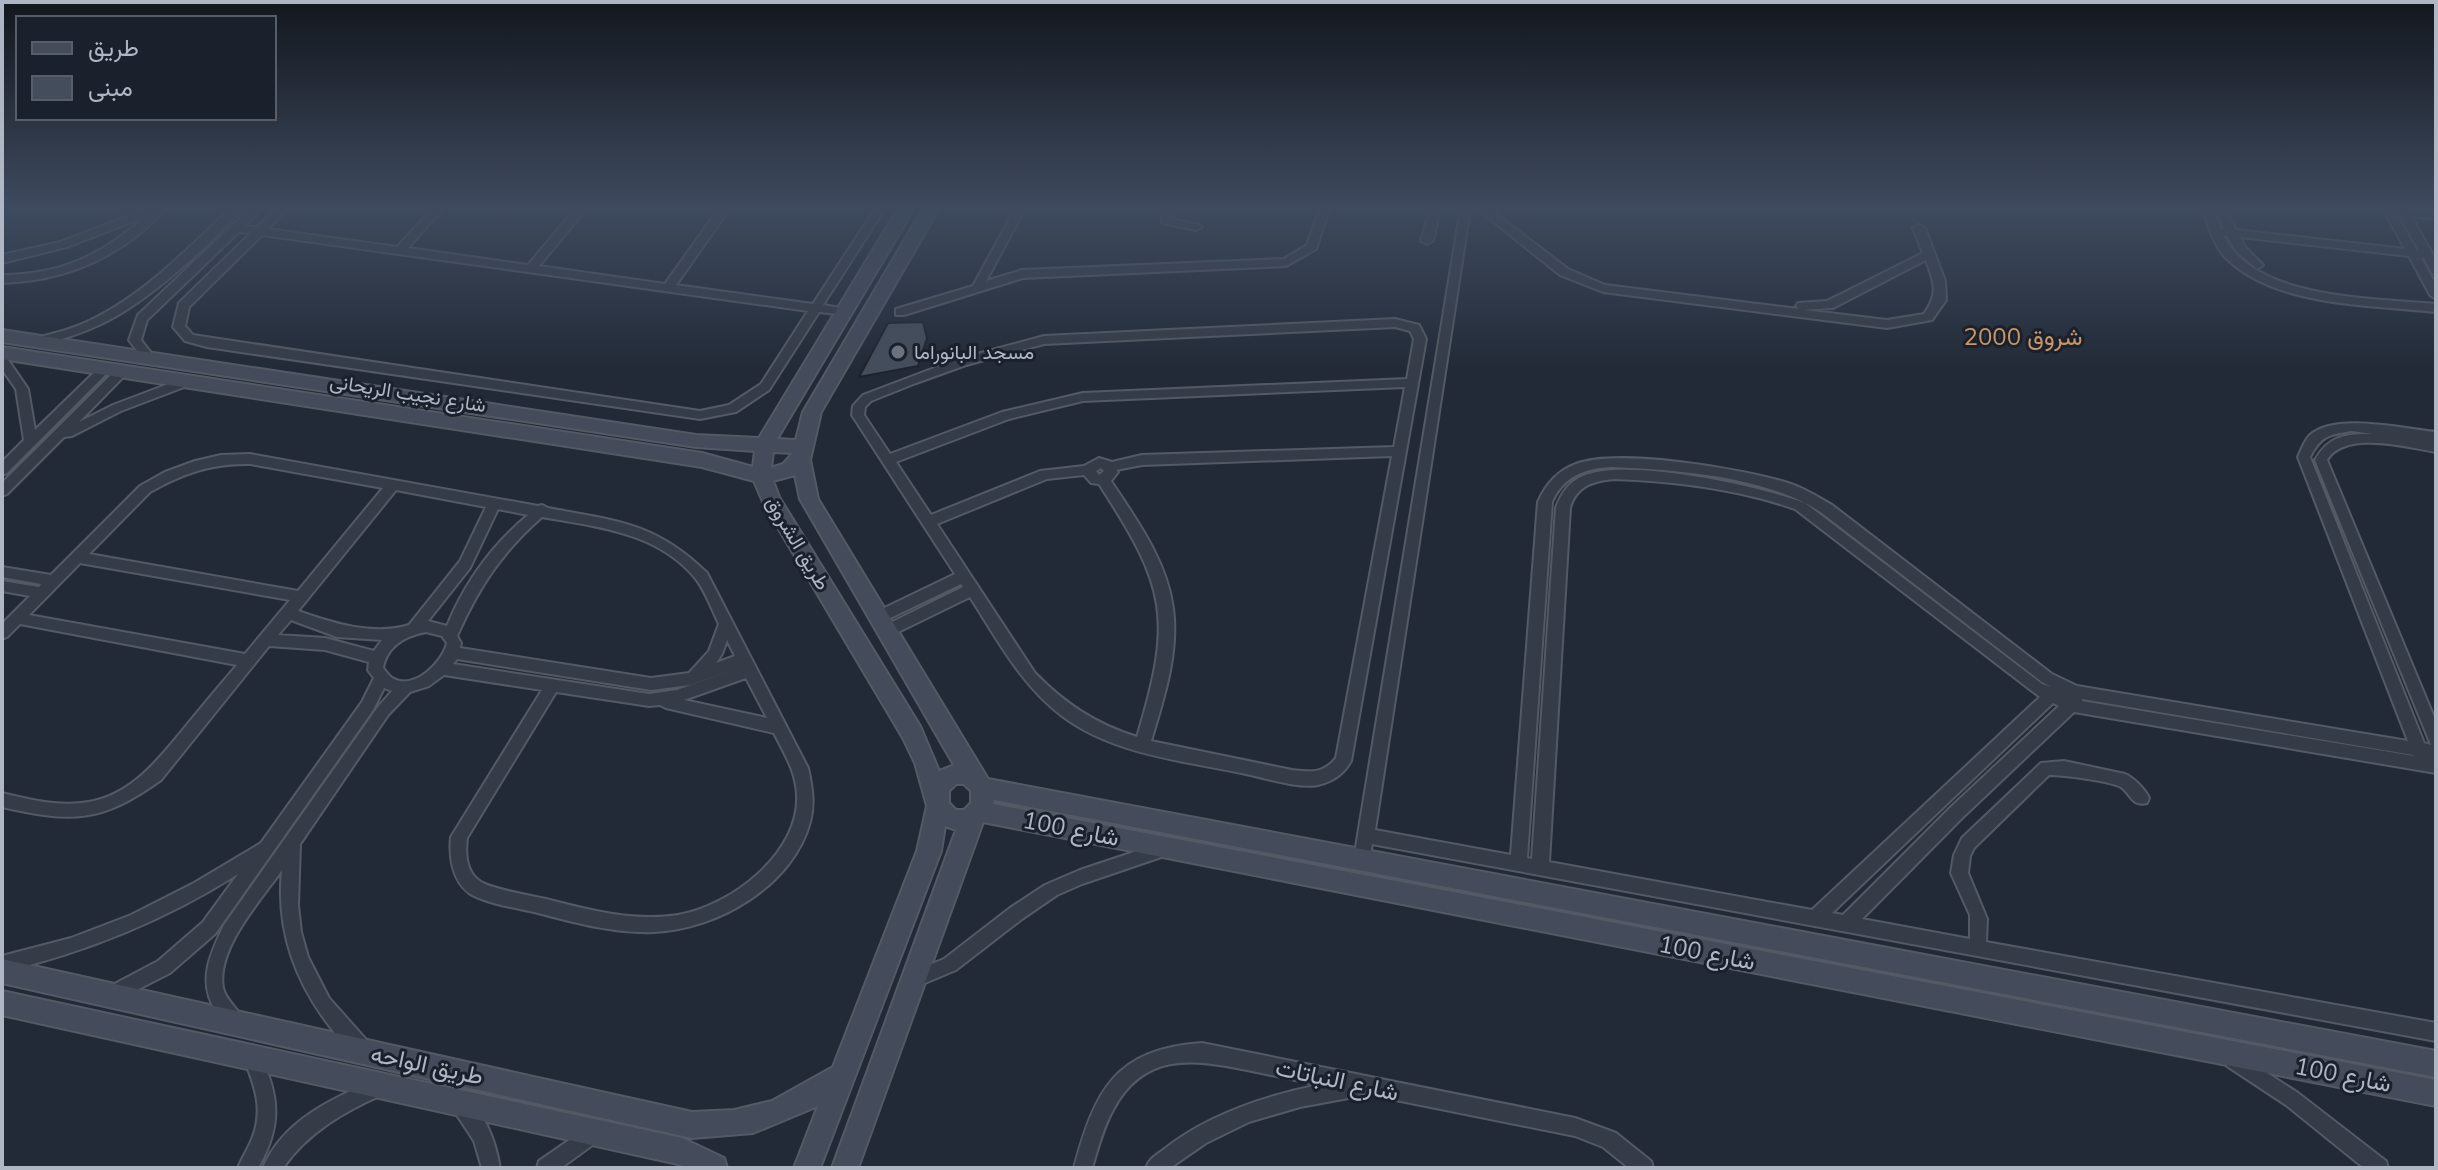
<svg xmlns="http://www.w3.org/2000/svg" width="2438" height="1170" font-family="Mulish,Vazirmatn,sans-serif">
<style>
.building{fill:#444d5b;stroke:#1d232e;stroke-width:2}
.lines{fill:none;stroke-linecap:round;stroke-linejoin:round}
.street-casing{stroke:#535a65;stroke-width:4}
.secondary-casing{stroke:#535a65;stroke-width:4}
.street{fill:#363c47;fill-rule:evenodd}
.secondary{fill:#444b5a;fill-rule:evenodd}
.worship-dot{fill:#6b7280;stroke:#1b212c;stroke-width:3}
.labels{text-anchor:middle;stroke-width:6;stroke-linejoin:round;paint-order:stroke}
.poi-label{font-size:20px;fill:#b0b7c4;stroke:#1b212c;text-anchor:start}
.street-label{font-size:20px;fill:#b0b7c4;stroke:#1b212c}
.quarter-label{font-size:24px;fill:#ca9865;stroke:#1b212c}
.near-street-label{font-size:24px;fill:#b0b7c4;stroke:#1b212c}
</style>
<rect width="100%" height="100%" fill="#222a37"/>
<path class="building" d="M923,322L927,338L918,366L859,377L888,323Z"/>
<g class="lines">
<g class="street-casing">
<path id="street" d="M151,207H168C123,256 68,281 2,283V275C62,274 100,256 145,217L67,247L2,263V255L60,242Z
M232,207H243C209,246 146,304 99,325C80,334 60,340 40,345L36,344L34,341L36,338C56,333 76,328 95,318C148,291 189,247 232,207Z
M252,207H263L245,226L257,227L278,207H289L268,229L397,247L434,207H445L408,248L528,265L577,207H588L539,266L665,284L720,207H731L676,285L813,304L876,207H886L823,305L847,309V315L819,312L769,390L736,412L700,419L207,347L185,341L173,327L179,303L251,233L239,232L147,320L141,340L154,357L152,360H144L129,340L138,315ZM262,235L808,311L761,384L729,405L700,411L193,335L185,326L189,307Z
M1016,207H1026L986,281L1022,270L1284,259L1307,245L1320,207H1330L1316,249L1286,266L1023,278L904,315H896V309L973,286Z
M1163,207H1173L1172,219L1200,225L1202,227L1196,230L1162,223Z
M1430,207H1440L1433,241L1427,244L1421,241Z
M1461,207L1470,209L1375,830L1511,855L1538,502C1546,484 1557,471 1576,464C1618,448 1744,469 1788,483C1804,488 1818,497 1832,505L2052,674L2077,686L2408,741L2298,457C2301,450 2305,440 2310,435C2335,412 2405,429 2436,432V442L2412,439L2436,442V452C2407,447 2345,430 2327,460L2436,722V759L2427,758L2436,759V773L2074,712L1962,818L1862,919L1970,939V915L1951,873L1954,855L1962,838L2041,763L2064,761L2125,774C2134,778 2145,789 2149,798L2147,803C2132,807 2131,794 2121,787C2110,781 2063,775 2049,775L1974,848L1970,856L1968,873L1987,919L1986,942L2436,1023V1041L1372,844L1368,864L1362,866L1356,864L1354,859ZM2351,431L2373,434C2346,434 2329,435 2315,460L2431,745L2424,743L2310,457C2321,436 2328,435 2351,431ZM1612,467C1677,470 1767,476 1822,513L2042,682L2051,687L2042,684L1805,503C1759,486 1627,457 1583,476C1569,482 1561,493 1556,508L1532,859L1527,858L1552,502C1563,476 1586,468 1612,467ZM1614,479C1674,481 1738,489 1795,509L2040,697L1812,910L1549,862L1570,508C1576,486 1593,481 1614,479ZM2082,699L2413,755L2414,756L2082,701ZM2053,703L2059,706L1950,808L1843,915L1832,913Z
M1475,207H1487L1568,269L1605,285L1799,309L1796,306L1798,303L1827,301L1923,253L1913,228L1919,225L1925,228L1945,281L1946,300L1932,320L1887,328L1603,292L1560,275ZM1926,260C1934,283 1939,293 1924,314L1887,320L1804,310L1833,308Z
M2202,207H2212L2221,230L2225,229L2215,207H2225L2236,230L2405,249L2382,207H2392L2417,250L2419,251L2395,207L2436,213V219L2411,216L2436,260V274L2432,273L2424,258H2421L2436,285V299L2430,295L2409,256L2240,237L2245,247L2263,265L2257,269L2236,251L2228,236L2223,235C2254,300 2374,298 2436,304V312C2371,305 2274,307 2225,257C2213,244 2208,224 2202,207Z
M1395,319L1419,325L1426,339L1351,761C1343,775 1333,781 1318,785C1299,789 1265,778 1246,774C1185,761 1114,755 1062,716C1021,685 997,639 970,597L892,635H882L880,631L882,627L963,587L961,584L884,621H874L872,617L874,613L955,574L852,415L853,406L863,395L958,359L1044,336ZM1395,327L1410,331L1414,339L1407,379L1083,393L1002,412L890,454L864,415L865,407L871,401L916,383L966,365L1044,344ZM1405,387L1394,447L1142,455L1112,462L1099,458L1084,466L1040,471L931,515L896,462L1009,419L1083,401ZM1392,456L1336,758C1323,774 1311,772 1292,770L1151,741C1164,698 1179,653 1173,608C1167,561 1136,519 1111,481L1118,472L1116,470L1142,465ZM1101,468L1104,471L1099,475L1096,471ZM1084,475L1091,483L1099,484C1167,588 1173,618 1137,737C1096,724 1065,704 1035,673L937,524L1047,479Z
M2,356L6,357L28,389L35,430L101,366L105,365L111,369L7,473L2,475V462L24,440L16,389L2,369Z
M122,367L126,368L128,371L126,374L79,422L113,405L184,378L188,377L194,381L192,384L121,411L72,436L64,437L7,494L2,496V483L118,368Z
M250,454L538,506L542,505L548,508C616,521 655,522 707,573L808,768C812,786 815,804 810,822C793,886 716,930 654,932C614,934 573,922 534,912C516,908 484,903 469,893C452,880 449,856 451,837L542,690L444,675L429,686L410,692L388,715L300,844L298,905L301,932L308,957L329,998L369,1043L372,1049L369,1055L363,1058C351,1053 339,1039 331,1028C295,982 276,929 282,870C261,900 216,949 223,988C226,1001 238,1008 243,1020L240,1026L234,1029C226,1025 220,1019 216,1011C197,982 210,954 224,925L378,707L392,691L384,688L373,710L215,934L170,973L113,1002L107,1000L104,994L107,988L158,961L203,922L238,874C165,920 87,952 2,972V956L71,938L131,915L194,883L261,843L362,702L374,678L368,670L369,662L325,650L269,646L161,780C101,823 72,823 2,807V793C28,799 54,806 81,803C129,799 158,760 186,726C203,705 220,685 237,665L20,624L7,637L2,639V624L30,596L2,591V581L39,587L41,584L2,577V567L51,575L140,486L165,472L195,461L221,455ZM250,464L383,488L298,591L89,554L150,492C182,474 212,463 250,464ZM396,490L486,507L460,561L409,625C373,636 332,623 298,611ZM498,509L528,515C492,545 465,582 447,626L428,621L470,568ZM542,517C597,527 658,532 696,579C706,592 712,610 719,624L709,651L689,673L651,678L460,648L461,643L457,636C479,587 501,553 542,517ZM80,563L290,600L245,654L29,615ZM291,620L337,637L382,640L374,651L325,638L278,635ZM426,632L442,636L447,643C442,663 414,691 392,678C388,675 386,671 383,668C387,646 405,636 426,632ZM727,640L735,656L716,663L722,654ZM457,659L651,690L690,685L741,667L677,690L649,694L453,664ZM746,678L767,718L684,700ZM556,692L649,706L660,705L666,708L774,733C784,753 796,771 797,795C800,853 731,906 678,915C635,922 588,910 546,899C530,895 495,890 481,882C466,873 465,854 467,838Z
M1167,841L1173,843L1175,848L1173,853L1082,884L1057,895L1022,919L956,970L913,988L907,986L904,980L907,974L944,959L1010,908L1045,885L1080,870Z
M1202,1043L1575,1118L1616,1133L1651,1161L1653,1168H1629L1603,1147L1575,1136L1361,1093L1354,1097L1300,1107L1249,1122L1206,1143L1170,1168H1146C1149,1159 1155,1156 1163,1150C1207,1115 1264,1096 1319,1085C1295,1080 1271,1075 1247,1070C1192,1059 1144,1052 1113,1110C1103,1128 1098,1148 1092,1168H1074C1095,1090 1115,1049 1202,1043Z
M253,1050L259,1053C280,1096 282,1126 258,1168H238C242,1158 248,1149 252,1139C264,1110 255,1086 244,1059L247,1053Z
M2233,1051L2298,1093L2386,1161L2388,1168H2364L2286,1105L2227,1066L2224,1060L2227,1054Z
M378,1079L384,1082L387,1088L384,1094C345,1111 308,1132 283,1168H263C282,1121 334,1097 378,1079Z
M460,1097C485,1107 496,1144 500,1168H482L474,1141L451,1106L454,1100Z
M591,1125L598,1127L600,1134L598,1141L561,1168H537L539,1161Z"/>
</g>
<g class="secondary-casing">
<path id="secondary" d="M899,207H915L777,439L796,440L803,412L924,207H940L821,412L810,460L818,499L988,779L2436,1051V1077L994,800L993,804L2436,1080V1106L983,822L858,1168H832L956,830L945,826L941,851L820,1168H794L818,1106L753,1133L692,1138L2,983V959L692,1112L734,1110L772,1101L833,1067L917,851L927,806L915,763L903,738L764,504L754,481L702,467L2,359V347L702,453L753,467L755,451L696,447L2,342V330L696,435L759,438ZM773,452L793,453L783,464L771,468ZM795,475L800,499L954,765L939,771L920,726L779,497L773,481ZM964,784L971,791V803L964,810H956L949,803V791L956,784Z
M2,991L682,1138L724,1158L727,1168H687L678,1164L2,1015Z"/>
</g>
<use href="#street" class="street"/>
<use href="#secondary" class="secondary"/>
</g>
<linearGradient id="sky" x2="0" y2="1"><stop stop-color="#13171e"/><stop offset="0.56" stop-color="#3e4a5e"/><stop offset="1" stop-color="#3e4a5e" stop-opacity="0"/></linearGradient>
<rect width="2438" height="371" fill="url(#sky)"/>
<circle class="worship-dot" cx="898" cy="352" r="8"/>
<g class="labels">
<g class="poi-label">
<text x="914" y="359">مسجد البانوراما</text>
</g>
<g class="street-label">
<text transform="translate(408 393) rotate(9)" y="7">شارع نجيب الريحانى</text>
<text transform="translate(798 543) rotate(59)" y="7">طريق الشروق</text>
</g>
<g class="quarter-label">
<text x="2023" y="345">شروق 2000</text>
</g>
<g class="near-street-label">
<text transform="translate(1071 829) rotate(11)" y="8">شارع 100</text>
<text transform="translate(1707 953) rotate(11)" y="8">شارع 100</text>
<text transform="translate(427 1065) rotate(12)" y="8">طريق الواحه</text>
<text transform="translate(2343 1075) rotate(11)" y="8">شارع 100</text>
<text transform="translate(1337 1080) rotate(12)" y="8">شارع النباتات</text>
</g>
</g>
<rect width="2438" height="1170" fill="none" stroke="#b0b7c4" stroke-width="8"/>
<rect x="16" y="16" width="260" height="104" fill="#1b212c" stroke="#575d69" stroke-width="2"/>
<rect x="32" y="42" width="40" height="12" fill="#444b5a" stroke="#575d69" stroke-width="2"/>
<text x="88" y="56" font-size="24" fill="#b0b7c4">طريق</text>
<rect x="32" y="76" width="40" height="24" fill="#444d5b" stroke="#575d69" stroke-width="2"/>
<text x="88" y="96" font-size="24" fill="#b0b7c4">مبنى</text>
</svg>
